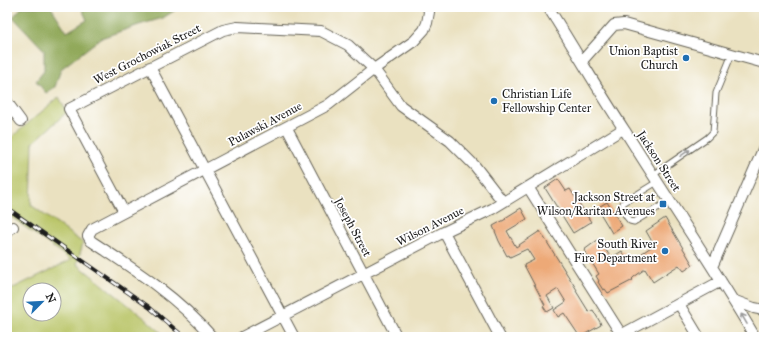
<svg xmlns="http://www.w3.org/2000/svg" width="771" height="344" font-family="'IM FELL Great Primer',serif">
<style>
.green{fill:#b7c364;stroke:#6a7040;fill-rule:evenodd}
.forest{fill:#91a95a;stroke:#56623b}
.building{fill:#eda977}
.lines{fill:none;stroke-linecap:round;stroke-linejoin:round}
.lane-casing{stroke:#646155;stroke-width:7}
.street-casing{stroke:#646155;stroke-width:12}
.lane{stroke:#fff;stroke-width:5}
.street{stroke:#fff;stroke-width:10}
.rail-casing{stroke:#1c1c1c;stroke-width:4}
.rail{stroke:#fff;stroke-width:2.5;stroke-dasharray:8;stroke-linecap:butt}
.oneway{stroke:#999}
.poi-dot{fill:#1f6fb2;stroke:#fff;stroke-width:1.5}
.labels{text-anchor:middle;stroke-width:3.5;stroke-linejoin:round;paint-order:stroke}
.poi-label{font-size:12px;fill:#1c1c1c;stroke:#fff;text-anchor:end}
.street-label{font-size:12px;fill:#1c1c1c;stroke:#fff}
</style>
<rect width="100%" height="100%" fill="#fff"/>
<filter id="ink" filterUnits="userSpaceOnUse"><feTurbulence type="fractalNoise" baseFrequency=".025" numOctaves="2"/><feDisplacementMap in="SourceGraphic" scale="8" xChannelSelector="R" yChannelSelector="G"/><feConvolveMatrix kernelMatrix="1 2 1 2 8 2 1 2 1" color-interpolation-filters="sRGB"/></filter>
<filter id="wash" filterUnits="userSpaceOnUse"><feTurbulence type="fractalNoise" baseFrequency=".012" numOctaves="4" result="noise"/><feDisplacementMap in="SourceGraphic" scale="16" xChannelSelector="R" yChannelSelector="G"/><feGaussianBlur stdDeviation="0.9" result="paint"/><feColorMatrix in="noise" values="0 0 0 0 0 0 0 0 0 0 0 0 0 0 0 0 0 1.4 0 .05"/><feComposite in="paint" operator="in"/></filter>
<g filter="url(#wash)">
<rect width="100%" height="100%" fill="#eae1c0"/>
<path class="green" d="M59,97L67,112L33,143L31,205L83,243L77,264L147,320L166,337H7V291L71,260L7,214V141ZM30,290H54V314H30Z"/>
<path class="forest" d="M22,7H51L67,32L87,20L81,7H180L163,18L139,25L101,38L61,69L55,87L46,93L36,81L44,71V50L13,17Z"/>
<g id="blocks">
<path class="building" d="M558,179L566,191L570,189L591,222L573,233L545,188Z
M607,202L622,226L612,233L597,208Z
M521,208L527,219L507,231L516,247L540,231L577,290L576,291L589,312L593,310L600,322L601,325L580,337L564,313L558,317L554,310L566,302L558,289L547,296L554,308L547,312L543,306L545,305L524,265L534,260L527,249L510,257L509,255L507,256L499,241L493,226L506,219L505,218Z
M665,218L693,265L684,271L679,265L653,282L645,269L634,277L632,279L633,280L608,293L605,289L603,290L598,282L599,281L596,276L599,274L584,250L599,239L611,258L622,251L629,262L654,245L646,231Z"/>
</g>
</g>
<g filter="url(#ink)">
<use href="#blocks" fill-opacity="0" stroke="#646155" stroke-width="1"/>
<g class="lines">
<g class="lane-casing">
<path id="lane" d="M653,175L707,138L713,132L716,93L732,54
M657,182L623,203C622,211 625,216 630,221L634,222L669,201
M7,333L9,337"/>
</g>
<g class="street-casing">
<path id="street" d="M548,7C574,48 598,90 625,131C668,200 714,267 755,337
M582,61L614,25L624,24L764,63
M150,67L294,337
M7,102L21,121
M287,128L397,337
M528,187L621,334
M124,212L69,109L223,30L237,27L321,31L348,45L374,69L401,106L450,141L475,166L503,202
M7,231L13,227
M444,232L500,337
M712,267L764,147
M733,300L754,308L764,310
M679,304L699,337
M212,337C179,298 134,269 91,241L88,236L92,229L328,105L374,69L414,41L424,30L427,23L429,12L428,7
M242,337L444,232L492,209L623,129
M617,337L721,281"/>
</g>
<use href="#lane" class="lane"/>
<use href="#street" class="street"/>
<g class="rail-casing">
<path id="rail" d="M7,208L149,307L184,337"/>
</g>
<use href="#rail" class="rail"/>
</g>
<defs><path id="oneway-shaft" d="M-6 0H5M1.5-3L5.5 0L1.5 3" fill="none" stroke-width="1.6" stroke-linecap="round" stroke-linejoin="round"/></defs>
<g class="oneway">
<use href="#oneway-shaft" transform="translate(685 153) rotate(-34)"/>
<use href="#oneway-shaft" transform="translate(744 319) rotate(-120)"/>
</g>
</g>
<g class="poi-dot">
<circle cx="686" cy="58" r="4"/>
<circle cx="494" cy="101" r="4"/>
<rect x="659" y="200" width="8" height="8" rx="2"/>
<circle cx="665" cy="251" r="4"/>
</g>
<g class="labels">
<g class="poi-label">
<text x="678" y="55">Union Baptist<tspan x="678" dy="14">Church</tspan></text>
<text x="502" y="98" text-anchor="start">Christian Life<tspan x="502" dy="14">Fellowship Center</tspan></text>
<text x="655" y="201">Jackson Street at<tspan x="655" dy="14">Wilson/Raritan Avenues</tspan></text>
<text x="657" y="248">South River<tspan x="657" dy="14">Fire Department</tspan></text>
</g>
<g class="street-label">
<text transform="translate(147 54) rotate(-27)" y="4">West Grochowiak Street</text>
<text transform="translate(265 124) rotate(-28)" y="4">Pulawski Avenue</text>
<text transform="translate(659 161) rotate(57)" y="4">Jackson Street</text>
<text transform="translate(430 226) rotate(-27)" y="4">Wilson Avenue</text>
<text transform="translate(353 227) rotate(62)" y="4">Joseph Street</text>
</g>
</g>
<rect width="771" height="344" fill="none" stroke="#fff" stroke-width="24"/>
<g transform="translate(42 302) rotate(66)"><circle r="19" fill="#ffffff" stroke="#a4a4a4"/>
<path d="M0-3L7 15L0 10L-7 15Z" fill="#1f6fb2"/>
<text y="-6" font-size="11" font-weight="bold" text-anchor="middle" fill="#1c1c1c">N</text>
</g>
</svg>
